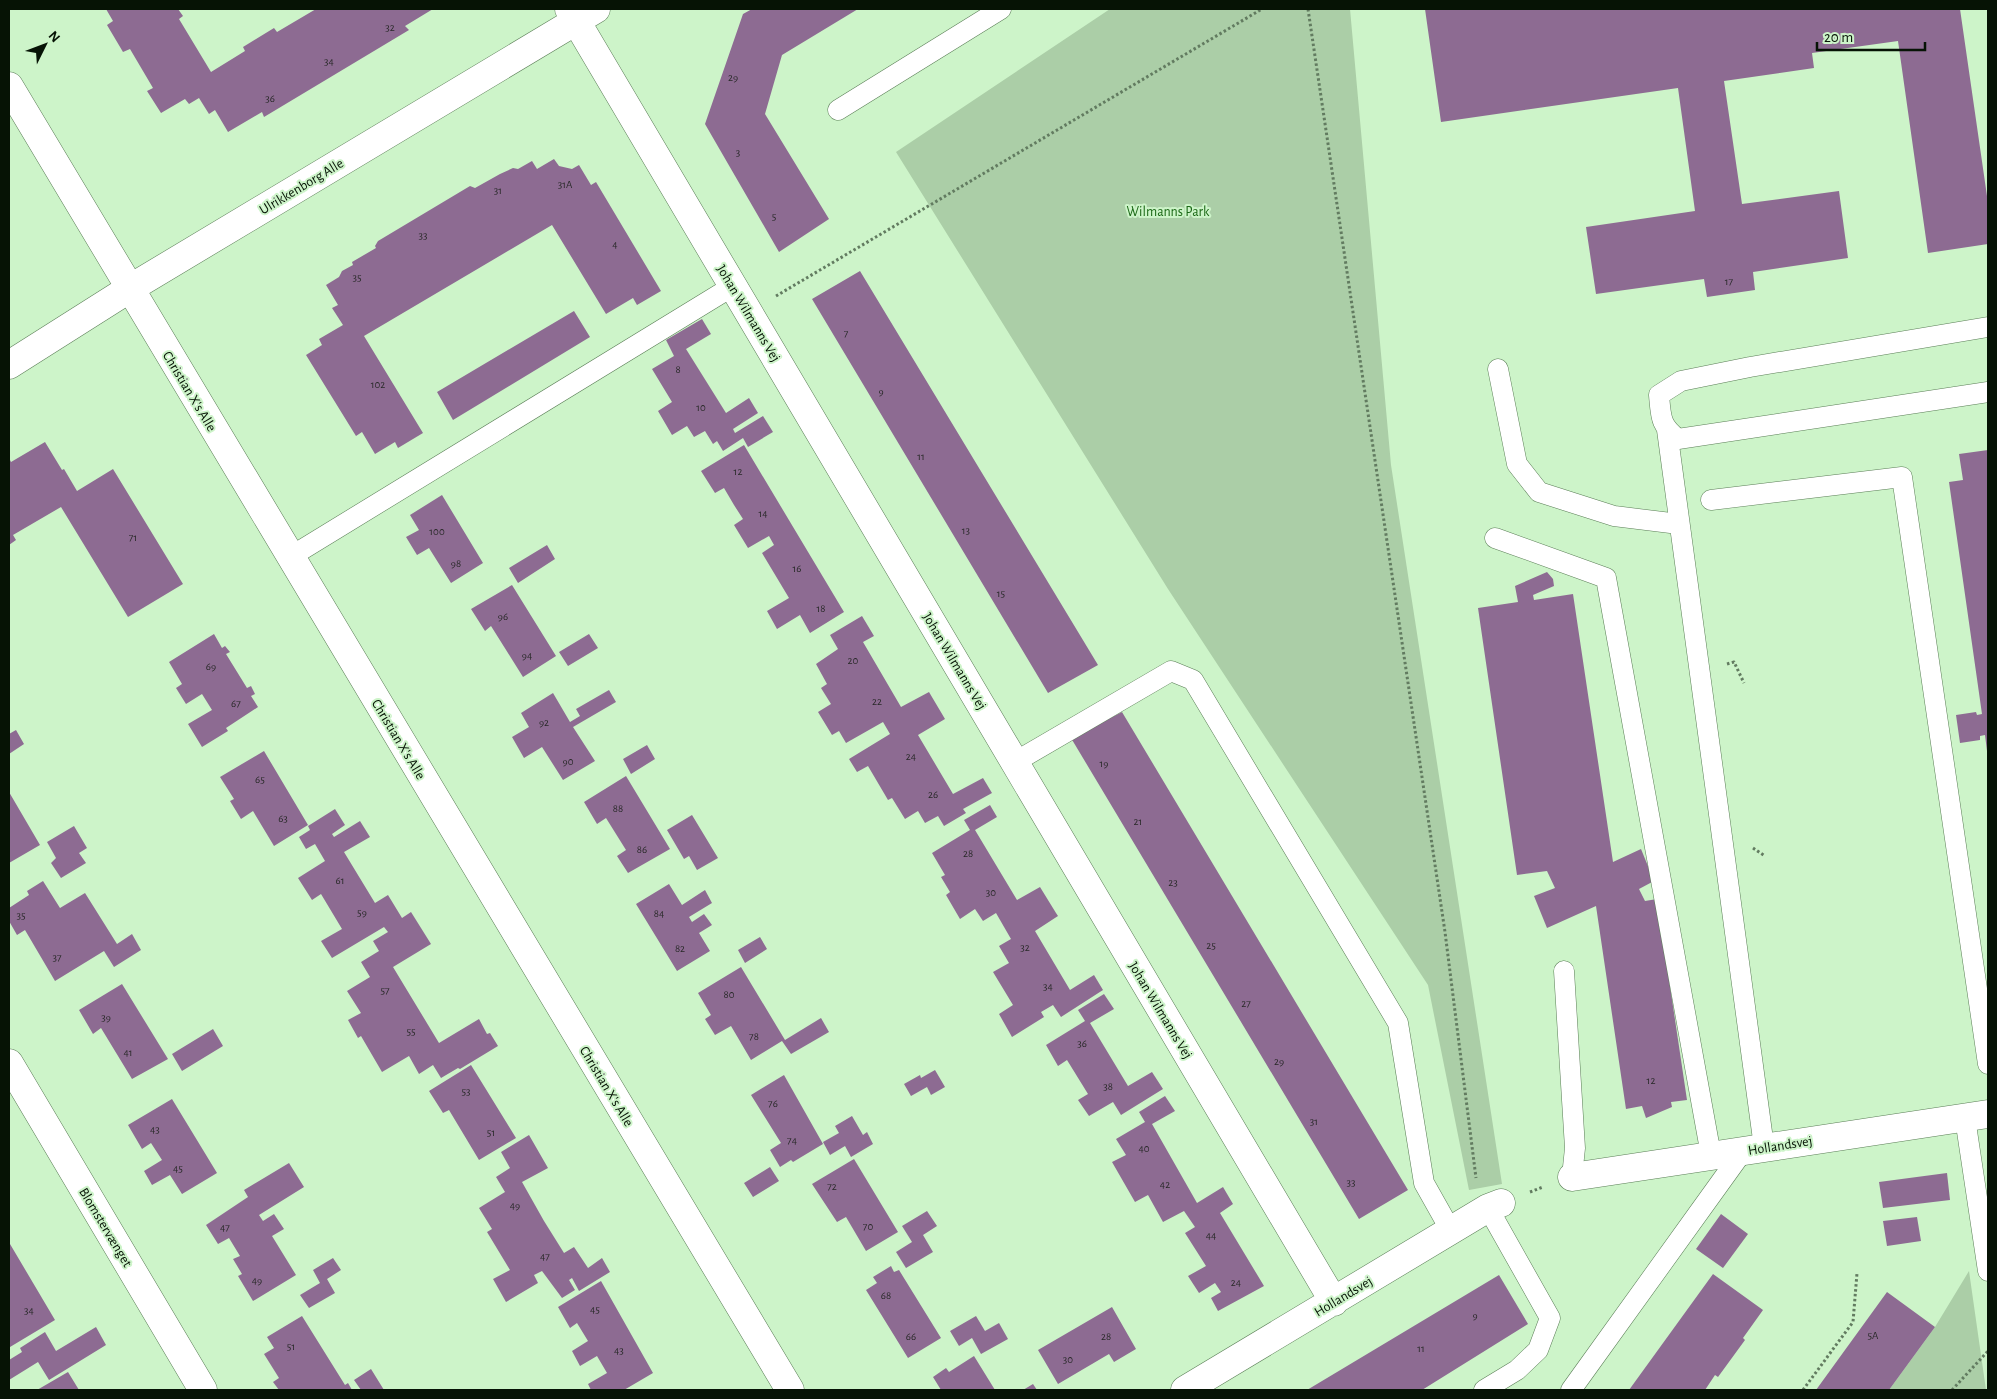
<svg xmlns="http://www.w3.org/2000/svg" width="1997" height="1399" font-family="'Alegreya Sans',sans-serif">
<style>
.green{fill:#abcea7}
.building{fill:#8d6b92}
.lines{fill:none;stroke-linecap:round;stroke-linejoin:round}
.lane-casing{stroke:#5b7e57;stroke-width:21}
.street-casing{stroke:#5b7e57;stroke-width:29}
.secondary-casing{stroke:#5b7e57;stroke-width:29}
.path{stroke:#627b60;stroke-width:3;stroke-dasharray:2.5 2.5;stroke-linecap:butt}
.lane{stroke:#fff;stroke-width:20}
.street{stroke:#fff;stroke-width:28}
.secondary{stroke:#fff;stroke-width:28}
.labels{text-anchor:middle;stroke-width:4;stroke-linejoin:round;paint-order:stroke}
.number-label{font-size:11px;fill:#282928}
.street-label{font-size:14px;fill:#061305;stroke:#cdf4c9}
.park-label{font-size:14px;fill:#1b6816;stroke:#cdf4c9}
</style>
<rect width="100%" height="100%" fill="#cdf4c9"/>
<path class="green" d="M1110,9H1350L1391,465L1502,1184L1469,1190L1428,985L1168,589L896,152Z
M1969,1271L1986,1390H1889L1935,1327Z"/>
<path class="building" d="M106,9H178L183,16L179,19L211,72L245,51L243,47L274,28L277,32L316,9H433L405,26L409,30L264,117L262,112L228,132L215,110L209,114L199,98L189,104L185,99L161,113L147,91L153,88L130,49L123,52L107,25L113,21Z
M752,9H858L782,55L765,114L829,219L779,252L705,124L743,14Z
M1425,9H1960L1988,203V244L1928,253L1898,41L1812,53L1814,68L1724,81L1742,204L1839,191L1848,258L1753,272L1755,290L1707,297L1704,279L1596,294L1586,227L1695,211L1678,88L1441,122Z
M554,159L559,166L572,169L579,165L591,185L596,182L661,291L637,305L633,298L606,314L552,225L364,336L423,433L398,448L395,442L375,454L362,432L356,436L306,355L322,345L319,339L343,325L332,308L338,305L326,285L339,277L342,271L353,265L352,262L376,248L375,246L378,241L470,186L475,188L500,174L513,168L518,169L532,161L537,169Z
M860,271L1098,665L1048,693L812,299Z
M574,311L590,337L453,420L437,392Z
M702,319L711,334L686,349L726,413L749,398L758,413L733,429L735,433L763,416L773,432L748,447L743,438L723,451L717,441L713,444L705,431L694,437L687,426L672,435L658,411L672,402L652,369L674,356L666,340Z
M45,442L62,470L64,469L77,491L113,469L183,584L128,617L61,507L13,535L16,540L9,545V458L11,462Z
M744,445L844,612L810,633L800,615L777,629L767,611L789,598L762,553L774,545L769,536L748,548L734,525L743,519L734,505L724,488L715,493L701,471Z
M1988,450V751H1987L1985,735L1980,736V740L1960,743L1956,715L1976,712L1977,715L1982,714L1949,482L1963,480L1959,454Z
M442,495L483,563L451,583L429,548L417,555L406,537L419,530L410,515Z
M547,545L555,559L518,583L509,568Z
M1547,572L1553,579L1554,586L1533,595L1534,600L1573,594L1613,862L1641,849L1654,881L1639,889L1645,901L1657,899L1687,1100L1671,1102L1672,1107L1646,1118L1642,1106L1626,1109L1596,906L1547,928L1534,896L1555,888L1547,871L1517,875L1478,608L1518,602L1515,586Z
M512,585L556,656L523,677L491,626L485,631L471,609Z
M862,616L874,636L863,642L901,707L929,692L945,719L918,735L953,794L983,778L992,793L963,809L966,813L944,826L938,816L925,823L918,811L905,819L892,798L888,800L868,766L857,772L849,759L890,734L883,722L846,743L839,731L832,735L818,712L831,704L821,688L827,684L816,664L838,649L830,635Z
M214,634L222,648L225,646L230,652L226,654L247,688L251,686L255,694L251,696L258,707L226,728L228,731L202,747L188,724L212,710L202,694L186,704L176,688L182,684L169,662Z
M589,634L598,648L568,666L559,652Z
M609,690L616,702L573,727L595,761L563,780L542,747L524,758L512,737L529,727L521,713L553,693L570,722L580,716L576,709Z
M1122,712L1408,1190L1359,1219L1071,738Z
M16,730L24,744L9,754V734Z
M647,745L655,759L631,774L623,759Z
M264,751L308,825L274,846L253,811L241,819L230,801L234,799L220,777Z
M626,776L670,849L628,873L617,856L626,850L606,818L597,824L584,802Z
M9,792L40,845L9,863Z
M990,805L997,817L975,830L1017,900L1040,887L1056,913L1058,916L1035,931L1070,990L1094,975L1103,990L1061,1017L1053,1005L1041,1012L1044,1017L1012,1037L999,1014L1013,1005L993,972L1009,963L999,946L1011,939L996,913L983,921L975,909L960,919L946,895L950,892L941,877L945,875L932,853L970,830L964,820Z
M335,809L345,825L332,834L334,837L360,821L370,837L344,852L375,903L388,895L402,918L411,912L431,944L393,967L439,1043L479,1019L487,1034L490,1033L498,1046L460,1069L458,1068L441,1078L433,1065L419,1074L409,1056L382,1072L361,1036L358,1038L348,1020L361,1013L347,991L370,977L361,962L379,951L373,941L388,932L384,927L332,958L321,941L342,929L321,894L312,900L298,878L325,861L315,844L306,849L299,837L310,830L308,826Z
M692,815L718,858L697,870L689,856L684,859L667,830Z
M74,826L87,848L79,853L86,863L61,878L51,863L56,858L47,842Z
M43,881L60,908L85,893L117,944L132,934L141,950L114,967L104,951L55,981L25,930L17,935L9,921V908L29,895L27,891Z
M669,884L682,905L705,890L712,903L689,917L692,922L704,914L712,925L699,933L710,951L677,971L636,904Z
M760,937L767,949L745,963L738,950Z
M741,967L785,1040L821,1018L829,1032L791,1054L782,1041L751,1060L731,1026L715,1035L705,1019L711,1015L698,993Z
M122,984L168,1059L132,1079L101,1028L93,1034L79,1010Z
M1104,994L1114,1009L1090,1023L1128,1086L1152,1072L1163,1089L1121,1115L1113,1102L1089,1116L1078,1100L1088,1094L1067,1060L1058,1066L1046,1045L1085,1021L1078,1010Z
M213,1029L223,1046L182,1071L172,1054Z
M471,1065L516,1138L479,1160L449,1110L443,1113L429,1091Z
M935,1070L945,1087L931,1095L927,1087L911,1096L904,1084L920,1075L921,1078Z
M784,1075L823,1144L793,1162L791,1160L780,1167L770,1150L781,1143L751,1095Z
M1165,1096L1175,1111L1152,1124L1197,1203L1223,1187L1233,1204L1220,1213L1264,1286L1218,1311L1211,1298L1221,1292L1215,1283L1199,1293L1188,1276L1206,1266L1185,1233L1195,1227L1184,1211L1163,1222L1148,1195L1135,1202L1112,1162L1126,1155L1116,1139L1145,1122L1139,1112Z
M172,1099L217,1173L182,1194L170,1175L152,1185L144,1171L162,1160L151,1143L142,1149L128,1125Z
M852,1116L863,1135L867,1132L873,1144L851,1157L845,1146L830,1155L823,1142L839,1133L835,1126Z
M529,1135L548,1168L522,1182L544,1221L564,1253L574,1247L588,1268L602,1258L610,1272L579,1291L572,1278L569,1280L575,1290L562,1298L542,1271L534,1275L538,1283L506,1302L493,1279L510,1270L487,1232L492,1229L479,1208L505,1192L496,1177L510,1168L501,1152Z
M854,1159L898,1232L866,1251L846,1217L837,1222L812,1184Z
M289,1163L304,1187L259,1215L263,1221L274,1214L284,1229L272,1236L296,1275L253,1301L238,1276L242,1274L233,1259L240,1256L229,1238L218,1244L206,1225L248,1197L244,1190Z
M770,1167L779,1181L753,1197L744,1183Z
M1947,1173L1950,1200L1883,1208L1879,1182Z
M927,1211L937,1226L923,1235L933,1252L906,1268L896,1252L912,1242L902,1226Z
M1721,1214L1748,1234L1723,1268L1696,1249Z
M1917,1217L1921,1241L1887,1246L1883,1221Z
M10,1244L55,1320L10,1347L9,1245Z
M333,1258L341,1270L327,1279L335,1293L309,1308L300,1295L320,1283L313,1270Z
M891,1266L894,1272L899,1270L941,1338L908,1358L866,1290L877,1283L873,1277Z
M1713,1274L1763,1310L1743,1338L1745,1340L1718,1377L1715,1375L1705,1390H1629Z
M1499,1275L1528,1324L1422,1390H1307Z
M601,1281L653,1373L624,1390H591L588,1384L607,1373L597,1356L580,1366L572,1351L588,1341L577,1323L570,1328L558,1307Z
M1887,1292L1935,1327L1889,1390H1816Z
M1112,1307L1136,1349L1114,1362L1109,1354L1058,1384L1038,1350Z
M302,1316L345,1385L348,1383L352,1390H279L273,1382L279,1378L264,1354L274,1348L267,1337Z
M976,1316L985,1331L999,1323L1008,1339L981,1354L972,1338L959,1346L950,1331Z
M96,1327L106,1345L49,1380L38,1362L9,1380V1360L22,1352L20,1348L45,1332L56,1351Z
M974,1356L995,1390H941L933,1377L946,1368L949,1372Z
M371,1369L384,1390H361L354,1380Z
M68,1372L79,1390H37Z
M1033,1384L1037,1390H1023Z"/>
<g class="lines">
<g class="lane-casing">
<path id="lane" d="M838,110L1001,9
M1988,327L1750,367L1681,381L1659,395C1661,417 1660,425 1678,439L1988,392
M1498,369L1517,464L1539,492L1614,516L1679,524
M1667,430L1764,1147
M1711,500L1902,477L1988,1064
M1495,538L1606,578L1711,1155
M290,557L733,286
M1015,762L1171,671L1193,680L1398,1023L1424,1183L1451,1231
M1564,971L1575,1148L1572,1177
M1965,1118L1988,1271
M1484,1390L1517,1370L1538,1350L1550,1318L1488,1208
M1571,1390L1743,1151"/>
</g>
<g class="street-casing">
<path id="street" d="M569,9L1334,1302
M9,365L129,289L596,9
M9,1063L203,1390
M1572,1177L1988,1114
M1185,1390L1488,1208L1501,1203"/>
</g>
<g class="secondary-casing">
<path id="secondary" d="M9,86L790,1390"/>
</g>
<path class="path" d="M1308,9L1445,932L1476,1178
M776,296L1262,9
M1727,664L1734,662L1744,683
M1753,848L1765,856
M1530,1192L1543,1187
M1803,1390L1853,1322L1857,1273
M1952,1390L1988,1351"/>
<use href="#lane" class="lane"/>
<use href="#street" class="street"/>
<use href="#secondary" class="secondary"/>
</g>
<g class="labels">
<g class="number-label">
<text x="390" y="31">32</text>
<text x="329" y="65">34</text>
<text x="733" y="81">29</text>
<text x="270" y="102">36</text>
<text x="738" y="156">3</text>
<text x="565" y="188">31A</text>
<text x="498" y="194">31</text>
<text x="774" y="220">5</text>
<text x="423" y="239">33</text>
<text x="615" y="248">4</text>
<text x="357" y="281">35</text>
<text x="1729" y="285">17</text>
<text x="846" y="337">7</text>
<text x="678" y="373">8</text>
<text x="378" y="388">102</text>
<text x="881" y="395">9</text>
<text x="701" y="411">10</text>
<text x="921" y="460">11</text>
<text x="738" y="475">12</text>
<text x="763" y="517">14</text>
<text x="966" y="534">13</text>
<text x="437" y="535">100</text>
<text x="133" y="541">71</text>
<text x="456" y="567">98</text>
<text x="797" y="572">16</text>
<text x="1001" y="597">15</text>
<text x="821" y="612">18</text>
<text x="503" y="620">96</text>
<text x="527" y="659">94</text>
<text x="853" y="664">20</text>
<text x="211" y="670">69</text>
<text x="877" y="705">22</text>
<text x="236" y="707">67</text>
<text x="544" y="726">92</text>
<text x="911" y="760">24</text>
<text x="568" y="765">90</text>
<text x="1104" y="767">19</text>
<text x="260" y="783">65</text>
<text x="933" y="798">26</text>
<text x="618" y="812">88</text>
<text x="283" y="822">63</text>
<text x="1138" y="825">21</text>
<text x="642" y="853">86</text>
<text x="968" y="857">28</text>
<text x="340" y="884">61</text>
<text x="1173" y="886">23</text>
<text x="991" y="896">30</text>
<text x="362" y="916">59</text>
<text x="659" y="917">84</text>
<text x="21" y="919">35</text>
<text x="1211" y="949">25</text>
<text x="1025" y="951">32</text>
<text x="680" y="952">82</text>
<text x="57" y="961">37</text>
<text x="1048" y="990">34</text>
<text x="385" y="994">57</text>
<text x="729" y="998">80</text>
<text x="1246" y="1007">27</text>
<text x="106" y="1021">39</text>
<text x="411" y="1035">55</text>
<text x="754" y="1040">78</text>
<text x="1082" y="1047">36</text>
<text x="128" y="1056">41</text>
<text x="1279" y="1065">29</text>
<text x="1651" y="1084">12</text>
<text x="1108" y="1090">38</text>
<text x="466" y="1095">53</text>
<text x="773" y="1107">76</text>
<text x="1314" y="1125">31</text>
<text x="155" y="1133">43</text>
<text x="491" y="1136">51</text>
<text x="792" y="1144">74</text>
<text x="1144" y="1152">40</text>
<text x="178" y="1172">45</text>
<text x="1351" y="1186">33</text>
<text x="1165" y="1188">42</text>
<text x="832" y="1190">72</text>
<text x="515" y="1209">49</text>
<text x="868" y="1230">70</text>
<text x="225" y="1231">47</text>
<text x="1211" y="1239">44</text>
<text x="545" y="1260">47</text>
<text x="257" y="1284">49</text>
<text x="1236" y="1286">24</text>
<text x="886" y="1299">68</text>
<text x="595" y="1313">45</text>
<text x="29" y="1314">34</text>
<text x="1475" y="1319">9</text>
<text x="1873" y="1339">5A</text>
<text x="911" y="1340">66</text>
<text x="1106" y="1340">28</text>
<text x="291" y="1350">51</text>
<text x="1421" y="1352">11</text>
<text x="619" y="1354">43</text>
<text x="1068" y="1363">30</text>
</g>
<g class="street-label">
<text transform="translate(301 186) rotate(-31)" y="5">Ulrikkenborg Alle</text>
<text transform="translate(749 313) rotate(59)" y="5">Johan Wilmanns Vej</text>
<text transform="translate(190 391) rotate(59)" y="5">Christian X's Alle</text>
<text transform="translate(955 661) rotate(59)" y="5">Johan Wilmanns Vej</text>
<text transform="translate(399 739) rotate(59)" y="5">Christian X's Alle</text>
<text transform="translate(1161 1010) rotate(59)" y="5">Johan Wilmanns Vej</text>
<text transform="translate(607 1086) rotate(59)" y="5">Christian X's Alle</text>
<text transform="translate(1780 1145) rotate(-9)" y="5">Hollandsvej</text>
<text transform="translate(106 1227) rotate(59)" y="5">Blomstervænget</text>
<text transform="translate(1343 1296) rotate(-31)" y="5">Hollandsvej</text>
</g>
<g class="park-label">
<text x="1168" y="216">Wilmanns Park</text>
</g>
</g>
<rect width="1997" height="1399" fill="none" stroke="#061305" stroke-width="20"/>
<g transform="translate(45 45) rotate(48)" stroke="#cdf4c9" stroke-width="4" paint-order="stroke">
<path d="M0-4L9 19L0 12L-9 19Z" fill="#061305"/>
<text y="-8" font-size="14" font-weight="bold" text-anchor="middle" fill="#061305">N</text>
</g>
<path d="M1817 42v8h108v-8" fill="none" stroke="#061305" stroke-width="2.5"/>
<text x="1824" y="42" font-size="15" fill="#061305" stroke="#cdf4c9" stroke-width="4" paint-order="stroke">20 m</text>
</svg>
